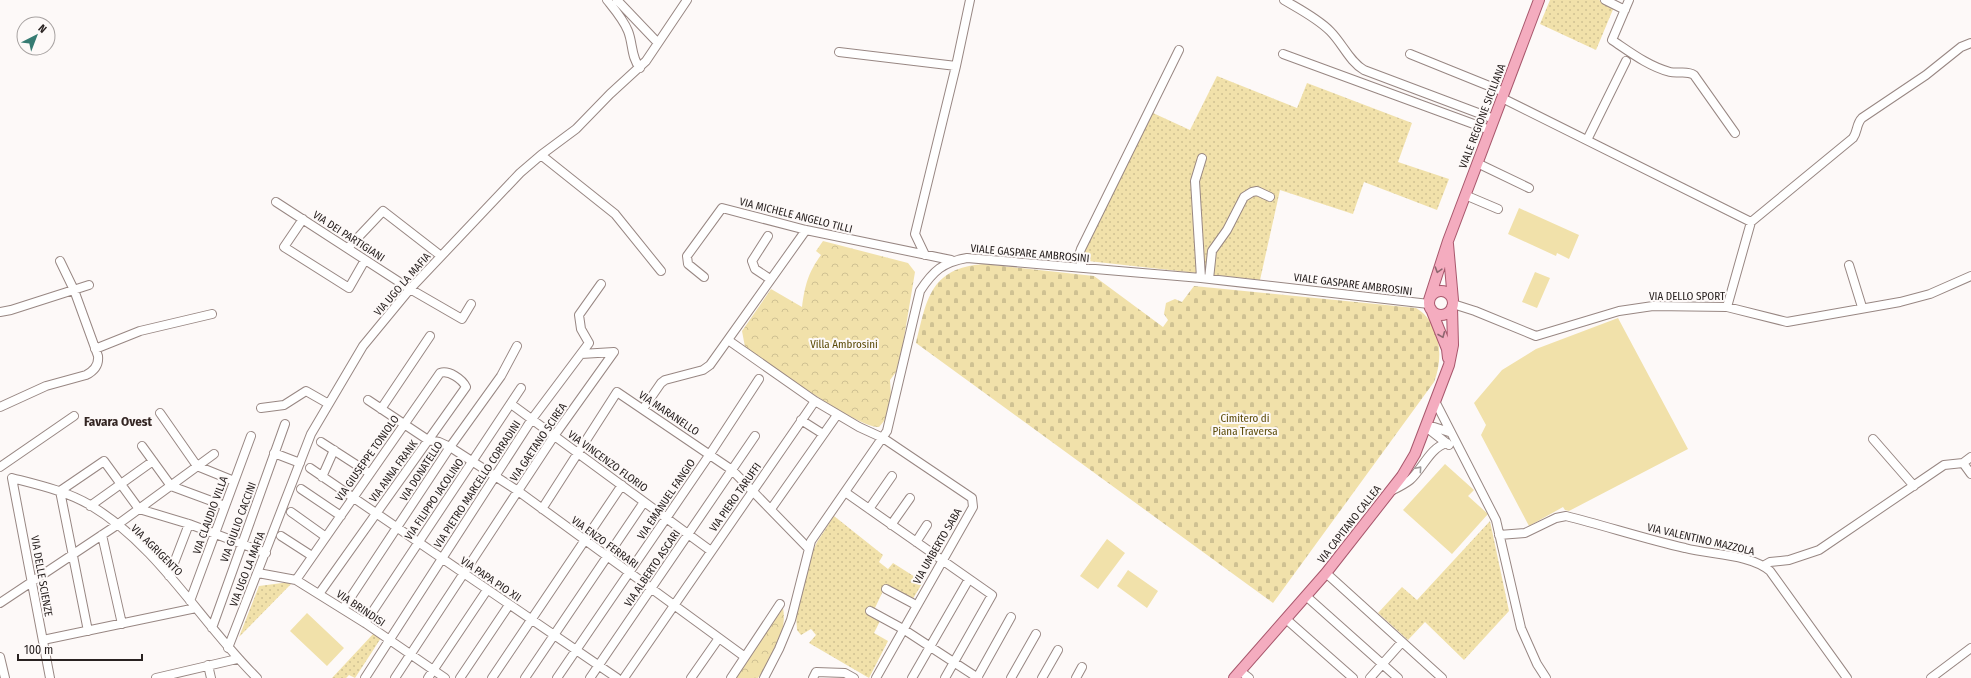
<svg xmlns="http://www.w3.org/2000/svg" width="1971" height="678" font-family="'Fira Sans Condensed',sans-serif">
<style>
.grass{fill:url(#grass-dots)}
.forest{fill:url(#forest-crowns)}
.cemetery{fill:url(#cemetery-stones)}
.pitch{fill:#f1e1aa}
.lines{fill:none;stroke-linecap:round;stroke-linejoin:round}
.minor-casing{stroke:#988783;stroke-width:10}
.major-casing{stroke:#a8576c;stroke-width:12}
.minor{stroke:#fff;stroke-width:8}
.major{stroke:#f4acbf;stroke-width:10}
.oneway{stroke:#8e6770}
.oneway2{stroke:#9f9c9b}
.labels{text-anchor:middle;stroke-width:4;stroke-linejoin:round;paint-order:stroke}
.street-label{font-size:11px;fill:#292221;stroke:#fdf9f8}
.park-label{font-size:11px;fill:#5b4a07;stroke:#fdf9f8}
.quarter-label{font-size:13px;font-weight:bold;fill:#342623;stroke:#fdf9f8}
</style>
<defs>
<pattern id="grass-dots" width="8" height="8" patternUnits="userSpaceOnUse"><rect width="8" height="8" fill="#f1e1aa"/><path d="M2 2h.1M6 6h.1" fill="none" stroke="#cfc192" stroke-width="1.8" stroke-linecap="round"/></pattern>
<pattern id="forest-crowns" width="20" height="18" patternUnits="userSpaceOnUse"><rect width="20" height="18" fill="#f1e1aa"/><path d="M2 6a3 3 0 1 1 6 0M12 15a3 3 0 1 1 6 0" fill="none" stroke="#cfc192"/></pattern>
<pattern id="cemetery-stones" width="16" height="16" patternUnits="userSpaceOnUse"><rect width="16" height="16" fill="#f1e1aa"/><path d="M2 7V4a2 2 0 0 1 4 0v3zM10 15v-3a2 2 0 0 1 4 0v3z" fill="#cfc192"/></pattern>
</defs>
<rect width="100%" height="100%" fill="#fdf9f8"/>
<path class="grass" d="M1550,0H1599L1614,7L1596,50L1540,24Z
M1217,76L1297,108L1307,83L1412,123L1398,162L1449,179L1437,210L1364,182L1353,214L1280,190L1260,280L1088,261L1085,256V248L1153,113L1190,130Z
M834,516L883,555L879,562L888,569L893,563L923,582L911,602L883,591L874,610L883,615L874,633L888,641L869,678L809,643L816,635L811,629L801,635L797,630L796,614L810,557L817,542Z
M1490,521L1509,611L1464,660L1425,622L1408,640L1378,613L1402,587L1417,600Z
M282,583H292L239,637L259,586Z
M374,633L381,638L355,678L349,675L346,678H332Z"/>
<path class="forest" d="M823,241L908,263L915,272L903,344L896,372L890,380L891,396L889,409L884,421L879,427C860,430 766,362 745,347L742,331L771,289L802,307C805,285 808,273 821,255L816,251Z
M783,608C788,632 771,659 758,678H735Z"/>
<path class="cemetery" d="M984,264L1094,276L1163,327L1168,320L1164,314L1166,303L1175,299L1182,302L1194,286L1416,308C1441,323 1444,357 1434,382L1273,603L916,343C927,299 930,268 984,264Z"/>
<path class="pitch" d="M1519,208L1579,235L1569,259L1557,253L1556,256L1508,234Z
M1535,272L1550,278L1537,308L1522,302Z
M1618,318L1688,449L1569,511L1565,510L1563,507L1529,526L1481,435L1486,425L1474,403L1502,370L1536,349Z
M1445,464L1474,490L1468,496L1488,514L1452,554L1403,510Z
M1107,539L1125,553L1098,589L1080,576Z
M1128,570L1158,591L1147,608L1117,586Z
M307,613L344,648L327,666L290,631Z"/>
<g class="lines">
<g class="minor-casing">
<path id="minor" d="M607,0C615,10 623,19 628,31C633,43 631,58 640,68
M617,0L658,43
M1284,0C1299,9 1317,18 1330,31C1343,44 1349,61 1364,70L1494,119
M1605,0L1625,10
M1629,0L1612,40C1630,52 1648,66 1670,72C1678,74 1687,70 1694,75L1735,133
M839,52L956,66
M1283,54L1490,130
M1410,54L1504,92
M1502,98L1751,222
M1587,140L1626,61
M541,155L615,214L661,271
M1477,163L1529,188
M1465,195L1498,209
M276,202L410,289L462,319L471,304
M303,219L284,247L349,288L365,260
M768,236L752,261L755,269L770,279
M348,248L383,211L441,256
M925,255L915,234L956,66L970,0
M1849,265L1862,307
M1083,268L1079,255L1081,249L1179,50
M704,277L688,264L687,256L722,208L806,230L951,260
M1201,278L1195,181L1202,158
M1209,279L1212,251L1227,230L1244,197L1252,192L1257,191L1270,197
M1453,304L1475,311L1536,336L1619,311L1653,306L1727,307L1787,322L1900,302L1930,294L1971,276
M1727,307L1751,222L1853,138C1858,131 1856,124 1862,118L1926,75L1961,47L1971,43
M0,312L11,310L89,285
M728,340L815,401L859,427L883,438L972,498L973,507L876,678
M95,349L140,331L212,314
M368,400L428,440L439,442L450,447L518,491L745,657
M1436,403L1496,520L1521,628L1537,664L1546,678
M511,404L711,551
M0,407L46,386L86,375C94,371 99,365 98,356L74,290L60,261
M261,408L284,405L306,391L327,403
M381,409L430,336
M643,409L661,383L665,380L703,370L710,365L806,230
M160,413L197,466L234,481
M801,420L823,434
M1426,427L1449,445
M1426,427H1434L1449,432
M1873,439L1914,486
M321,442L369,473
M142,446L171,486L225,506
M274,453L300,463
M1963,463L1971,474
M0,467L74,416
M310,468L617,678
M322,477L334,450
M301,489L341,516
M1393,490C1399,487 1405,484 1410,480C1422,470 1430,447 1447,443
M845,492L992,595L945,678
M90,506L153,461
M542,509L617,392L732,470L808,548
M771,509L837,415
M869,509L892,476
M291,512L326,537
M891,525L910,498
M102,535L122,624
M1499,535L1525,533L1556,518L1566,516C1606,526 1645,539 1685,548C1711,555 1750,554 1770,571L1847,678
M281,536L312,556
M916,542L927,525
M1763,566L1770,562L1789,560L1819,550L1944,465L1963,463L1971,457
M258,573L296,580L365,623L445,678
M1326,573L1442,678
M169,576L189,524
M296,580L440,373C449,370 462,379 466,387L319,594
M886,589L916,605
M1306,596L1398,678
M190,601L251,436
M0,603L117,525L214,454
M343,609L450,447L501,376L517,346
M870,611L903,629L978,678
M1286,619L1353,678
M365,623L521,388
M212,628L285,424
M88,631L60,491L104,461L139,509L189,524L266,553
M43,640L196,608
M228,648L311,434L363,346L410,289L520,173L541,155L576,129L610,94L646,61L687,0
M0,657L5,678
M208,665L211,678
M1240,671L1249,678
M50,678L12,478C39,485 66,491 90,505C159,546 201,623 257,678
M156,678L237,659
M365,678L532,419L589,343L581,329L579,315L601,284
M395,678L554,436L614,352L581,354
M428,678L487,590
M460,678L509,605
M492,678L622,485
M525,678L644,502
M557,678L710,454L759,379
M590,678L755,436
M624,678L815,401
M691,678L719,638
M731,678L780,604
M764,678L779,649L791,620L811,541L887,431L920,291C933,271 943,262 967,258L1201,278L1429,304
M813,678L816,672L845,673L854,678
M912,678L969,579
M977,678L1011,617
M1011,678L1036,634
M1042,678L1058,650
M1076,678L1082,667
M1370,678L1402,642
M1931,678L1971,648"/>
</g>
<g class="major-casing">
<path id="major" d="M1448,244L1453,300
M1429 303a12 12 0 1 1 24 0a12 12 0 1 1-24 0Z
M1429,300L1448,241L1539,0
M1431,309L1447,349L1448,358
M1234,678L1326,573L1402,476L1415,454L1449,365L1453,345L1452,307"/>
</g>
<use href="#minor" class="minor"/>
<use href="#major" class="major"/>
</g>
<defs><path id="oneway-chevron" d="M-2-3.5L2.5 0L-2 3.5" fill="none" stroke-width="1.6" stroke-linecap="round" stroke-linejoin="round"/></defs>
<g class="oneway">
<use href="#oneway-chevron" transform="translate(1438 270) rotate(107)"/>
<use href="#oneway-chevron" transform="translate(1442 335) rotate(68)"/>
</g>
<use class="oneway2" href="#oneway-chevron" transform="translate(1419 469) rotate(-49)"/>
<g class="labels">
<g class="street-label">
<text transform="translate(1482 116) rotate(-69)" y="4">VIALE REGIONE SICILIANA</text>
<text transform="translate(796 215) rotate(14)" y="4">VIA MICHELE ANGELO TILLI</text>
<text transform="translate(349 236) rotate(33)" y="4">VIA DEI PARTIGIANI</text>
<text transform="translate(1030 253) rotate(5)" y="4">VIALE GASPARE AMBROSINI</text>
<text transform="translate(402 284) rotate(-49)" y="4">VIA UGO LA MAFIA</text>
<text transform="translate(1353 284) rotate(7)" y="4">VIALE GASPARE AMBROSINI</text>
<text x="1687" y="300">VIA DELLO SPORT</text>
<text transform="translate(669 413) rotate(34)" y="4">VIA MARANELLO</text>
<text transform="translate(538 442) rotate(-56)" y="4">VIA GAETANO SCIREA</text>
<text transform="translate(367 458) rotate(-55)" y="4">VIA GIUSEPPE TONIOLO</text>
<text transform="translate(608 461) rotate(36)" y="4">VIA VINCENZO FLORIO</text>
<text transform="translate(393 471) rotate(-54)" y="4">VIA ANNA FRANK</text>
<text transform="translate(421 471) rotate(-57)" y="4">VIA DONATELLO</text>
<text transform="translate(477 484) rotate(-57)" y="4">VIA PIETRO MARCELLO CORRADINI</text>
<text transform="translate(735 497) rotate(-55)" y="4">VIA PIERO TARUFFI</text>
<text transform="translate(434 499) rotate(-56)" y="4">VIA FILIPPO IACOLINO</text>
<text transform="translate(666 499) rotate(-56)" y="4">VIA EMANUEL FANGIO</text>
<text transform="translate(210 515) rotate(-70)" y="4">VIA CLAUDIO VILLA</text>
<text transform="translate(238 522) rotate(-70)" y="4">VIA GIULIO CACCINI</text>
<text transform="translate(1349 524) rotate(-52)" y="4">VIA CAPITANO CALLEA</text>
<text transform="translate(1701 539) rotate(13)" y="4">VIA VALENTINO MAZZOLA</text>
<text transform="translate(605 542) rotate(36)" y="4">VIA ENZO FERRARI</text>
<text transform="translate(937 546) rotate(-60)" y="4">VIA UMBERTO SABA</text>
<text transform="translate(157 550) rotate(45)" y="4">VIA AGRIGENTO</text>
<text transform="translate(652 568) rotate(-56)" y="4">VIA ALBERTO ASCARI</text>
<text transform="translate(247 569) rotate(-69)" y="4">VIA UGO LA MAFIA</text>
<text transform="translate(42 576) rotate(80)" y="4">VIA DELLE SCIENZE</text>
<text transform="translate(491 579) rotate(34)" y="4">VIA PAPA PIO XII</text>
<text transform="translate(361 608) rotate(34)" y="4">VIA BRINDISI</text>
</g>
<g class="park-label">
<text x="844" y="348">Villa Ambrosini</text>
<text x="1245" y="422">Cimitero di<tspan x="1245" dy="13">Piana Traversa</tspan></text>
</g>
<g class="quarter-label">
<text x="118" y="426">Favara Ovest</text>
</g>
</g>
<g transform="translate(36 36) rotate(42)"><circle r="19" fill="#fdf9f8" stroke="#a8a3a2"/>
<path d="M0-3L7 15L0 10L-7 15Z" fill="#367b72"/>
<text y="-6" font-size="11" font-weight="bold" text-anchor="middle" fill="#292221">N</text>
</g>
<path d="M18 654v6h124v-6" fill="none" stroke="#292221" stroke-width="2"/>
<text x="24" y="654" font-size="12" fill="#292221" stroke="#fdf9f8" stroke-width="3" paint-order="stroke">100 m</text>
</svg>
